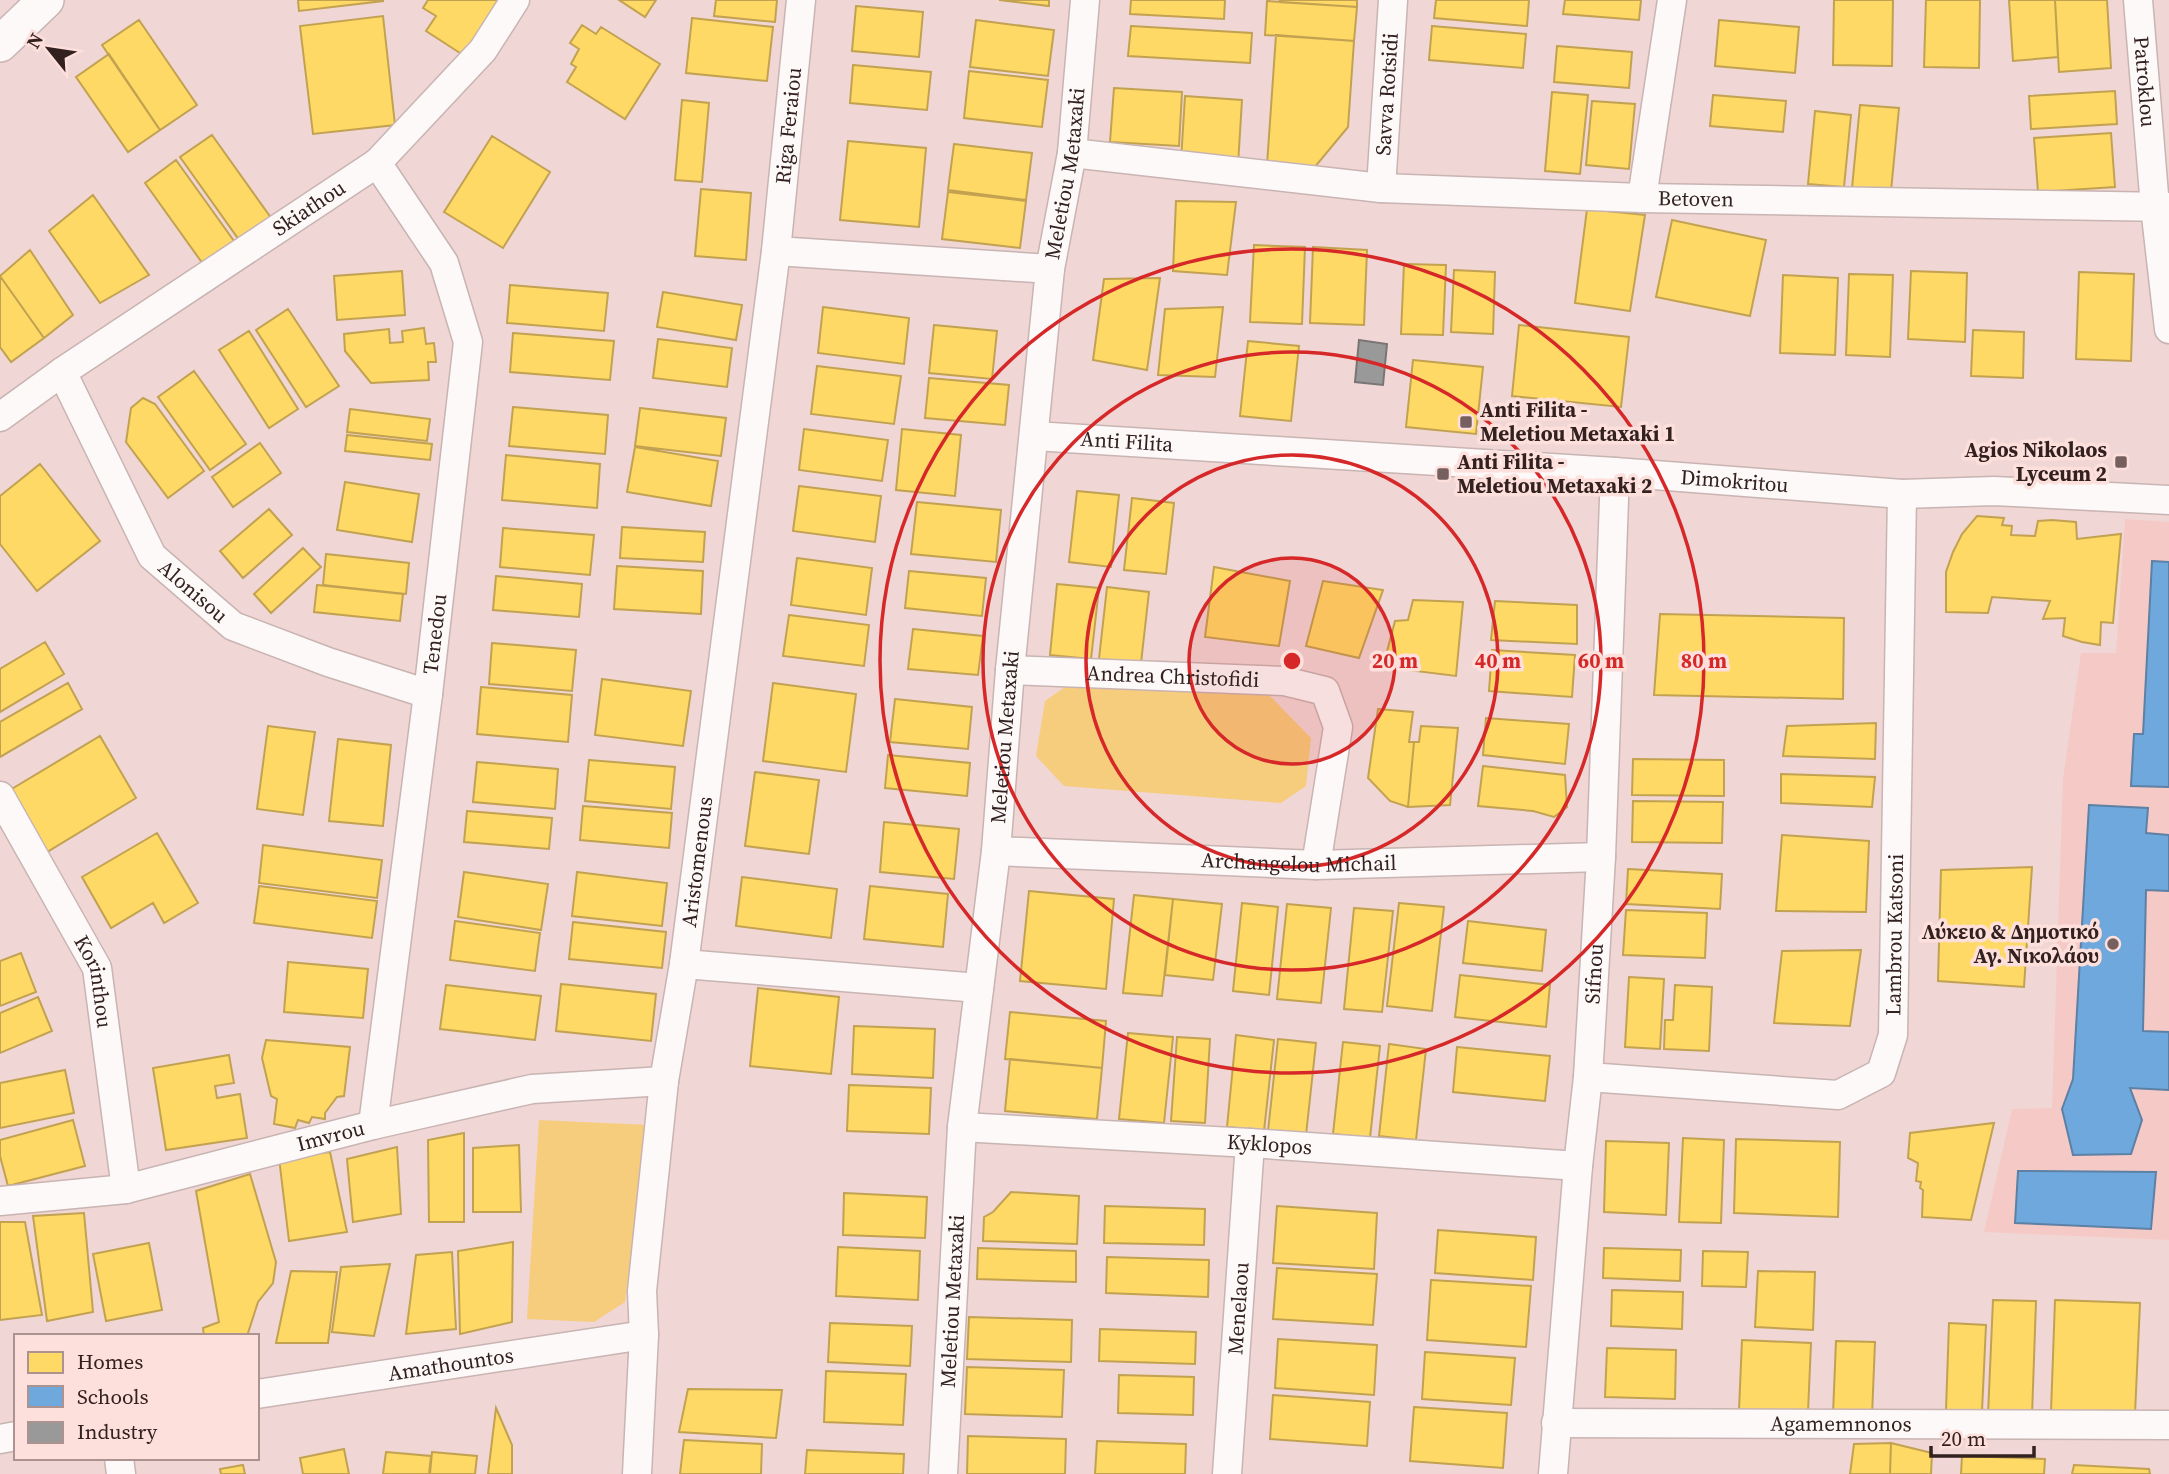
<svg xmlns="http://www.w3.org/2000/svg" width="2169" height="1474" font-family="'Source Serif 4',serif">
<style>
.built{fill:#f5cac6}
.green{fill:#f6cc7d}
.homes{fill:#ffd966;stroke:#c2a251;stroke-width:2}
.schools{fill:#6fa8dc;stroke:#5d80a4;stroke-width:2}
.industry{fill:#999;stroke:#7a7575;stroke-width:2}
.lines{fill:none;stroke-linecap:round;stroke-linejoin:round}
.minor-casing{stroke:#c8b4b2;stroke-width:31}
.tertiary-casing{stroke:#c8b4b2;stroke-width:38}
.minor{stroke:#fdf9f9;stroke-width:28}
.tertiary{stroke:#fdf9f9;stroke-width:35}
.ring{fill:none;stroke:#d62828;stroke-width:3.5}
.poi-dot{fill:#75605f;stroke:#fddfdb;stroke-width:2.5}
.labels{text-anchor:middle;stroke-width:7;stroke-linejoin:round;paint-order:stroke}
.street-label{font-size:21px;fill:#332120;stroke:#fddfdb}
.poi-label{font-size:21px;font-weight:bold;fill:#332120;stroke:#fddfdb;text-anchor:start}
.centre{fill:#d62828;stroke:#fddfdb;stroke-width:3.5}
.ring-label{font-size:21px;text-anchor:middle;font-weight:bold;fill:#d62828;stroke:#fddfdb;stroke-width:7;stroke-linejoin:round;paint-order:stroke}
</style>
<rect width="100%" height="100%" fill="#f0d6d4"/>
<path class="built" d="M2125,519L2169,522V1240L1984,1232L2012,1109L2052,1108L2063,779L2081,653H2116Z"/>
<path class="green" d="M1075,680L1268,694L1311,738L1306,786L1281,803L1064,786L1036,756L1045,701Z
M539,1120L648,1125L625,1302L594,1322L527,1319Z"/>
<path class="homes" d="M298,0H383V1L299,11Z
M428,0H500L463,55L426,31L436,16L423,8Z
M619,0H656L645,17Z
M716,0H777L775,22L714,16Z
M999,0H1049V6Z
M1131,0H1225L1224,19L1130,14Z
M1280,0H1357V7L1279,2Z
M1436,0H1529L1527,26L1434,18Z
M1565,0H1641L1639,20L1563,14Z
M1834,0H1893L1892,66L1833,65Z
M1926,0H1980L1979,68L1924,67Z
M2009,0H2055L2058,57L2013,61Z
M2055,0H2107L2111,68L2059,72Z
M1267,1L1357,7L1354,41L1265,35Z
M856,6L923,12L919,57L852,51Z
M383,16L395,125L313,134L300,26Z
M692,18L773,27L767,81L686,73Z
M139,20L197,105L160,130L102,45Z
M976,20L1054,30L1048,76L970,67Z
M1719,20L1799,27L1795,73L1715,66Z
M582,25L596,34L601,27L660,64L625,119L567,82L576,67L571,64L579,49L570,43Z
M1131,26L1252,33L1250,63L1128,56Z
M1432,26L1526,34L1523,68L1429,60Z
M1276,35L1354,41L1348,127L1314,168L1267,165Z
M1557,46L1632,52L1629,88L1554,82Z
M109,54L160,130L128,152L76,77Z
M853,65L931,72L927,110L850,103Z
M969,71L1048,80L1042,127L964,118Z
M1114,88L1182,92L1179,146L1110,142Z
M2115,91L2117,124L2031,129L2029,96Z
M1552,92L1588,95L1580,174L1545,171Z
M1713,95L1786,101L1783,132L1710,126Z
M1185,96L1242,100L1238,165L1181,161Z
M682,100L709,103L702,182L675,180Z
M1592,101L1635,104L1629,169L1586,165Z
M1860,105L1899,108L1891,191L1852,188Z
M1815,111L1851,115L1844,187L1808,184Z
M2111,133L2115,187L2038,192L2034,138Z
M212,135L274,222L242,244L180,157Z
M492,136L550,172L503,248L444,212Z
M848,141L926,148L919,227L840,220Z
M954,144L1032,153L1026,200L948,190Z
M176,160L239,248L208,271L145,183Z
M701,189L751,193L746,260L695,256Z
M948,192L1026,201L1020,248L942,239Z
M93,195L149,275L100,303L49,231Z
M1176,201L1236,202L1227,275L1173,271Z
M1587,209L1645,215L1630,311L1575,303Z
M1672,220L1766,240L1750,316L1656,297Z
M1254,245L1305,247L1302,324L1250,322Z
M1313,247L1367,250L1364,325L1310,323Z
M30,250L73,315L44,338L0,276Z
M1404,264L1446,265L1443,335L1401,334Z
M1454,270L1495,272L1493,334L1451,332Z
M402,271L405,315L337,320L334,276Z
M1911,271L1967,273L1965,342L1908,339Z
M2079,272L2134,274L2131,361L2076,359Z
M1849,274L1893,275L1890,357L1846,355Z
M1783,275L1838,278L1835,355L1780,353Z
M0,276L44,338L11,362L0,347Z
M1160,278L1147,370L1093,360L1104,279Z
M510,285L608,293L604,331L507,323Z
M663,292L742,305L736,340L657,327Z
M823,307L909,318L904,364L818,353Z
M1223,307L1215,377L1158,375L1165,309Z
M288,309L339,386L306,407L256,330Z
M934,325L997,331L992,379L929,373Z
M1519,325L1629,337L1621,407L1512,396Z
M424,328L426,344L434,343L436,362H428L429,380L371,383L345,351L344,334L389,329L390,343L403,342L402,331Z
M1973,330L2024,332L2023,378L1971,376Z
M249,331L298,409L269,428L219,350Z
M513,333L614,341L610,380L510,372Z
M658,339L732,348L727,387L653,378Z
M1248,341L1299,346L1291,421L1240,416Z
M1413,360L1483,367L1476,434L1406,427Z
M817,366L901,376L894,424L811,414Z
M194,371L246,444L210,470L158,397Z
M929,378L1009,385L1005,425L925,418Z
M143,398L155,404L204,471L168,498L126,442L131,408Z
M513,407L608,415L605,454L509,446Z
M640,408L726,418L721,456L635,446Z
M350,409L430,419L427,441L347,432Z
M804,429L888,440L882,481L799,470Z
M902,429L961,435L955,496L896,490Z
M347,435L432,444L430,460L345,451Z
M260,443L281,473L233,507L212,477Z
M635,447L718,461L711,506L627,492Z
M506,455L600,464L597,508L502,500Z
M40,464L100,541L37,591L0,544V496Z
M345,482L419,494L412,542L337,530Z
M799,486L881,496L875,542L793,531Z
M1077,491L1119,495L1111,567L1069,562Z
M1132,498L1174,503L1166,574L1124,570Z
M917,502L1001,510L996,562L911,554Z
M269,509L292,535L243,578L220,551Z
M1977,516L2004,518L2002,525L2012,526L2011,535L2035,536L2038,521L2052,520L2076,522L2077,539L2121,534L2113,623L2101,622L2100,645L2082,642L2063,636L2065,618L2043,619L2050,601L1992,597L1988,613L1946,612V572L1953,552L1962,534Z
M622,527L705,532L703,562L620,558Z
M503,528L594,535L590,575L500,567Z
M303,548L321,567L271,613L254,594Z
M326,554L409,563L406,594L323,585Z
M797,558L872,568L866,615L791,605Z
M617,566L703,571L701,614L614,609Z
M1214,567L1290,581L1279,646L1205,637Z
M909,571L986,578L982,616L905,608Z
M496,576L582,584L579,617L493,610Z
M1323,581L1383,590L1359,658L1306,646Z
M1057,584L1099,588L1091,659L1050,655Z
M317,585L403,594L400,621L314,612Z
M1107,587L1149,592L1141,663L1099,659Z
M1413,600L1463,602L1456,676L1383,667L1395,621L1408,620Z
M1495,601L1577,605V644L1491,640Z
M1660,614L1844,618L1843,699L1654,695Z
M789,615L869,625L864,666L783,656Z
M913,629L983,636L978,675L908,669Z
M45,642L64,674L0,712V669Z
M492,643L576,650L572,691L489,684Z
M1492,650L1575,655L1572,697L1489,691Z
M602,679L691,691L683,746L595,735Z
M68,683L82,709L0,757V722Z
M773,683L856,694L846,772L763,761Z
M481,687L572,695L568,742L477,734Z
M895,699L972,707L968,749L890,742Z
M1378,709L1413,712L1409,742H1414L1408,807L1390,801L1368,778Z
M1486,718L1569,724L1565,764L1483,755Z
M1876,723L1875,759L1783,756L1787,726Z
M268,726L315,732L303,815L257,809Z
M1421,726L1458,728L1450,805L1408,807L1414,742H1419Z
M100,736L136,798L47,852L10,790Z
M338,739L391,745L383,826L329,821Z
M888,755L970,763L967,796L885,788Z
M1633,759L1724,760V796L1632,795Z
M589,760L675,767L671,809L585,801Z
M477,762L558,769L555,809L473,802Z
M1483,766L1565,775L1567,807L1554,817L1533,811L1478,806Z
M755,772L819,780L809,854L745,846Z
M1781,774L1875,777L1872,807L1781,803Z
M1633,801L1723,802L1722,843L1632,842Z
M583,806L672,813L669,848L580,840Z
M467,811L552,818L549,849L464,842Z
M884,822L959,829L954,879L880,872Z
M157,833L198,903L164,923L153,903L111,928L82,877Z
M1782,835L1869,841L1866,912L1776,911Z
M263,845L382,860L377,898L259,883Z
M2032,867L2024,987L1938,981L1941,870Z
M1628,869L1722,874L1720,909L1626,904Z
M464,872L548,884L541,930L458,917Z
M577,872L667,883L662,926L572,916Z
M742,877L837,889L831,938L736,926Z
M259,886L377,901L372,938L254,923Z
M870,886L948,894L943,947L864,939Z
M1029,891L1114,899L1106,989L1020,981Z
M1134,895L1173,899L1162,996L1123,993Z
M1173,899L1222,904L1213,980L1165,975Z
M1242,903L1278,907L1269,995L1233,991Z
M1399,903L1444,907L1432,1011L1387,1006Z
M1287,904L1331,908L1321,1003L1277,999Z
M1354,908L1393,911L1382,1012L1344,1009Z
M1626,910L1707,913L1705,958L1623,955Z
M455,921L540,933L535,971L450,960Z
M1468,921L1546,930L1542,971L1463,963Z
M573,922L666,932L662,968L569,959Z
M1861,950L1850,1026L1774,1023L1782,951Z
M21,953L36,992L0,1006V961Z
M288,962L368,969L363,1018L284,1012Z
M1460,975L1550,985L1546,1027L1455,1017Z
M1629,977L1664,979L1660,1049L1625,1047Z
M561,984L656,994L651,1041L556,1031Z
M446,985L541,996L535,1040L440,1029Z
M1675,985L1712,987L1709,1051L1664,1049L1665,1020H1673Z
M758,988L839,997L831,1074L750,1066Z
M38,997L52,1031L0,1053V1013Z
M1010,1012L1106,1021L1102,1068L1005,1059Z
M854,1026L935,1029L933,1078L852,1074Z
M1128,1033L1173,1037L1164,1123L1119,1119Z
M1236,1035L1274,1040L1264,1131L1227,1127Z
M1177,1037L1210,1039L1205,1123L1171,1121Z
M1278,1039L1316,1043L1306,1135L1268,1131Z
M266,1040L350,1047L344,1096L337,1097L325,1113V1119L312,1117L309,1123L298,1120L295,1128L274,1124L277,1099L271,1096L262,1058Z
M1343,1042L1380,1046L1370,1138L1333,1134Z
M1389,1044L1426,1049L1416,1140L1379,1136Z
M1457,1047L1550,1056L1545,1101L1453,1092Z
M229,1055L234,1083L215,1086L217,1098L240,1094L247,1138L166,1150L153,1068Z
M1010,1059L1102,1068L1097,1119L1005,1111Z
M65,1070L74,1113L0,1128V1083Z
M849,1085L931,1088L929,1134L847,1131Z
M73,1120L85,1166L8,1186L0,1156V1140Z
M1994,1123L1971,1220L1922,1217L1923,1190L1920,1188L1921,1182L1916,1181L1918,1163L1908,1158L1910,1133Z
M464,1133V1222H429L428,1140Z
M1683,1138L1724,1140L1721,1223L1679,1222Z
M1736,1139L1840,1142L1838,1217L1734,1213Z
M1606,1141L1669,1143L1666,1215L1604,1212Z
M519,1145L521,1212H473V1148Z
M397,1147L401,1214L353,1222L347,1159Z
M330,1152L347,1232L289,1241L279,1158Z
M250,1174L276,1262L273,1283L258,1302L247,1336H204L203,1328L219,1322L196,1191Z
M1011,1192L1079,1196L1077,1244L983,1241L984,1217L993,1212Z
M844,1193L927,1197L925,1238L843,1235Z
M1105,1206L1205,1209L1204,1245L1104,1243Z
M1277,1206L1377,1213L1374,1269L1273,1263Z
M84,1213L93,1312L47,1321L33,1216Z
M0,1222H25L42,1315L0,1320Z
M1438,1230L1536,1237L1533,1280L1435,1273Z
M513,1242L512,1322L460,1334L458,1251Z
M149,1243L162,1310L106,1321L93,1254Z
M838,1247L920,1251L918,1300L836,1296Z
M978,1248L1076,1251V1282L977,1279Z
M1604,1248L1681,1250L1680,1281L1603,1278Z
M1703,1251L1748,1252L1746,1287L1702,1286Z
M452,1252L456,1329L406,1334L416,1255Z
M1107,1257L1209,1260L1208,1297L1106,1293Z
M390,1264L374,1336L332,1332L341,1267Z
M1277,1268L1377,1274L1373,1325L1273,1319Z
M291,1271L337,1272L328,1343H276Z
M1758,1271L1815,1272L1813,1330L1755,1327Z
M1431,1280L1531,1286L1526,1347L1427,1340Z
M1612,1290L1683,1292L1682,1329L1611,1326Z
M1993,1300L2036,1301L2032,1416L1988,1415Z
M2055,1300L2140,1303L2135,1414L2051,1412Z
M969,1317L1072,1320L1071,1362L967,1359Z
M830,1323L912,1326L910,1366L828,1362Z
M1949,1323L1986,1325L1982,1411L1946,1410Z
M1100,1329L1196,1332L1195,1364L1099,1361Z
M1278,1339L1377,1345L1374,1395L1275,1388Z
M1742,1340L1811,1343L1808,1412L1739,1410Z
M1836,1341L1875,1342L1872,1416L1833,1414Z
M1607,1348L1676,1350L1675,1399L1605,1397Z
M1425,1352L1515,1358L1511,1405L1422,1399Z
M967,1367L1064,1370L1062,1417L965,1414Z
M826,1371L906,1374L903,1425L824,1422Z
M1119,1375L1194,1377L1193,1415L1118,1413Z
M688,1389L782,1390L776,1438L679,1432Z
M1273,1395L1370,1402L1367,1446L1270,1439Z
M1414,1407L1507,1413L1503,1468L1410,1461Z
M496,1408L512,1445V1474H488Z
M968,1436L1066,1439L1065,1474H967Z
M684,1440L762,1444L761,1474H680Z
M1097,1441L1186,1444L1185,1474H1095Z
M1891,1443L1890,1474H1850L1854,1444Z
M1891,1443L1932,1453L1931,1474H1890Z
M344,1449L349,1474H303L300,1458Z
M807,1450L904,1454L903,1474H805Z
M386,1452L431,1456L429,1474H383Z
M432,1452L477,1456L475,1474H430Z
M1962,1456L2045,1459L2044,1474H1961Z
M243,1465L245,1474H221L220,1469Z
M2074,1465L2149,1469L2150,1474H2072Z"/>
<path class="schools" d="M2152,561L2169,562V787L2131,786L2134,734H2143Z
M2089,805L2148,808L2146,833L2169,835V891L2146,890L2143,1031L2169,1032V1090L2130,1088L2142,1120L2131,1154L2073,1155L2062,1109L2073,1079Z
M2018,1171L2156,1172L2151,1229L2015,1223Z"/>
<path class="industry" d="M1359,340L1387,344L1383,385L1355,382Z"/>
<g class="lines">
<g class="minor-casing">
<g id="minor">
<path id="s1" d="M2138,0L2155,207L2169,329"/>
<path id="s2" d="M1072,153L1381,188L1642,198L2169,207"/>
<path id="s3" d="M1381,188L1393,0"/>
<path d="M1642,198L1672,0"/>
<path d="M776,251L1050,269"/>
<path id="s4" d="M62,372L152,556L233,626L328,662L428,694"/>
<path id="s5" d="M0,417L62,372L377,163L483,50L515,0"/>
<path id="s6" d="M1034,436L1615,472L1902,494L1994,491L2169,500"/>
<path id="s7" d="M1010,670L1284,681L1325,691L1338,727L1316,865"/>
<path id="s8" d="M0,796L97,968L126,1189"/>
<path id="s9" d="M996,851L1316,865L1601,857"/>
<path d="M684,964L979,988"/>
<path id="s10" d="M1588,1077L1838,1095L1881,1073L1893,1035L1902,494"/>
<path id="s11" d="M373,1125L428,694L468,342L444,263L377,163"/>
<path id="s12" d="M962,1127L1250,1143L1578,1166"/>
<path id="s13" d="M0,1201L126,1189L373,1125L532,1089L664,1081"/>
<path id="s14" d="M257,1394L644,1335"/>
<path id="s15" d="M1556,1423L2169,1425"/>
<path d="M0,1439L16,1436"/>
<path d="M119,1458L121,1474"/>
<path id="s16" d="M637,1474L644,1335L642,1291L664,1081L684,964L776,251L801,0"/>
<path id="s17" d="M943,1474L962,1127L996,851L1010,670L1050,269L1072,153L1085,0"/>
<path id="s18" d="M1227,1474L1250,1143"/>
<path id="s19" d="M1553,1474L1578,1166L1588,1077L1601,857L1615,472"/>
</g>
</g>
<g class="tertiary-casing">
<path id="tertiary" d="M0,44L46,0"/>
</g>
<use href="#minor" class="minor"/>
<use href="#tertiary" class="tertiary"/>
</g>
<circle cx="1292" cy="661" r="103" fill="#d62828" fill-opacity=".12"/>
<g class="ring">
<circle cx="1292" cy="661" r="103"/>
<circle cx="1292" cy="661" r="206"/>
<circle cx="1292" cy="661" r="309"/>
<circle cx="1292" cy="661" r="412"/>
</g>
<g class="poi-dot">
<rect x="1459" y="415" width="14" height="14" rx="3.5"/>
<rect x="2114" y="455" width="14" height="14" rx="3.5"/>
<rect x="1436" y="467" width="14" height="14" rx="3.5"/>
<circle cx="2113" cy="944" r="7"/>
</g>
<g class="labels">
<g class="street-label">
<text dy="7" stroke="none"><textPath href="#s1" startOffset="82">Patroklou</textPath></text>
<text dy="7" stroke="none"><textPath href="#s3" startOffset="94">Savva Rotsidi</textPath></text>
<text dy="7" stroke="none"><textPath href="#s16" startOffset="1358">Riga Feraiou</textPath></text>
<text dy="7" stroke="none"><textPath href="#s17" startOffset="1307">Meletiou Metaxaki</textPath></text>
<text dy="7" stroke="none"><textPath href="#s2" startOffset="626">Betoven</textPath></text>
<text dy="7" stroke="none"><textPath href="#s5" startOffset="373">Skiathou</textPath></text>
<text dy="7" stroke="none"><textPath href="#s6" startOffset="93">Anti Filita</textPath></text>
<text dy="7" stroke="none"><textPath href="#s6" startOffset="702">Dimokritou</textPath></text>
<text dy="7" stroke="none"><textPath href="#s4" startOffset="259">Alonisou</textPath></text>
<text dy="7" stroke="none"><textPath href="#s11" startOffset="495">Tenedou</textPath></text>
<text dy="7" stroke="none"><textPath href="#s7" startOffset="163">Andrea Christofidi</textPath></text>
<text dy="7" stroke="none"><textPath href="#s17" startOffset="740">Meletiou Metaxaki</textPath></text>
<text dy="7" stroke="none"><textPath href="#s9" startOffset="303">Archangelou Michail</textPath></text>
<text dy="7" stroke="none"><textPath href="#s16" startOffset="616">Aristomenous</textPath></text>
<text dy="7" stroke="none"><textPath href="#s10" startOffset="439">Lambrou Katsoni</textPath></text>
<text dy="7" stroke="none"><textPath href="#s19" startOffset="502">Sifnou</textPath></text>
<text dy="7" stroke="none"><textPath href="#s8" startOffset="210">Korinthou</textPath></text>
<text dy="7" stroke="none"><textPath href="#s13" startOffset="338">Imvrou</textPath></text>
<text dy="7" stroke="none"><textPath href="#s12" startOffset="308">Kyklopos</textPath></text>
<text dy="7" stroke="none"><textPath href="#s17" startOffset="173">Meletiou Metaxaki</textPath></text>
<text dy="7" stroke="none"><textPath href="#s18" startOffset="166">Menelaou</textPath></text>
<text dy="7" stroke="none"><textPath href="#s14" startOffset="196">Amathountos</textPath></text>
<text dy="7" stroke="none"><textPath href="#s15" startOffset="285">Agamemnonos</textPath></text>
</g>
<g class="poi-label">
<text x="1480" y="417">Anti Filita -<tspan x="1480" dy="24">Meletiou Metaxaki 1</tspan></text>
<text x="2107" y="457" text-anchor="end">Agios Nikolaos<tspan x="2107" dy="24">Lyceum 2</tspan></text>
<text x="1457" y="469">Anti Filita -<tspan x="1457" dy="24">Meletiou Metaxaki 2</tspan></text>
<text x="2099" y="939" text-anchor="end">Λύκειο &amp; Δημοτικό<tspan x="2099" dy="24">Αγ. Νικολάου</tspan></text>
</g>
</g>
<circle cx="1292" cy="661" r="10" class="centre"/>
<g class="ring-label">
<text x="1395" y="668">20 m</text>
<text x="1498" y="668">40 m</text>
<text x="1601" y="668">60 m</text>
<text x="1704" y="668">80 m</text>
</g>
<rect x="14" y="1334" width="245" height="126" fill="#fddfdb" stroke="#ac9390" stroke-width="2"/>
<rect x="28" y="1352" width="35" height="21" fill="#ffd966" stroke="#ac9390" stroke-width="2"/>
<text x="77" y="1369" font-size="21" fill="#332120">Homes</text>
<rect x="28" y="1386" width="35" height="21" fill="#6fa8dc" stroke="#ac9390" stroke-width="2"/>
<text x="77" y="1404" font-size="21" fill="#332120">Schools</text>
<rect x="28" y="1422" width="35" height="21" fill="#999999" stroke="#ac9390" stroke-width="2"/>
<text x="77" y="1439" font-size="21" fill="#332120">Industry</text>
<g transform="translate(49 49) rotate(300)" stroke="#fddfdb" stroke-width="5" paint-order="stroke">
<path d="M0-5L12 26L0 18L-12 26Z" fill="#332120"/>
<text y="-10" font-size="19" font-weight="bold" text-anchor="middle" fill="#332120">N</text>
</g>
<path d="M1931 1446v10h103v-10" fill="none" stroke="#332120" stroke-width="3.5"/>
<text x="1941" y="1446" font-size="21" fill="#332120" stroke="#fddfdb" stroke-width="5" paint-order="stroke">20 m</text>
</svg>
